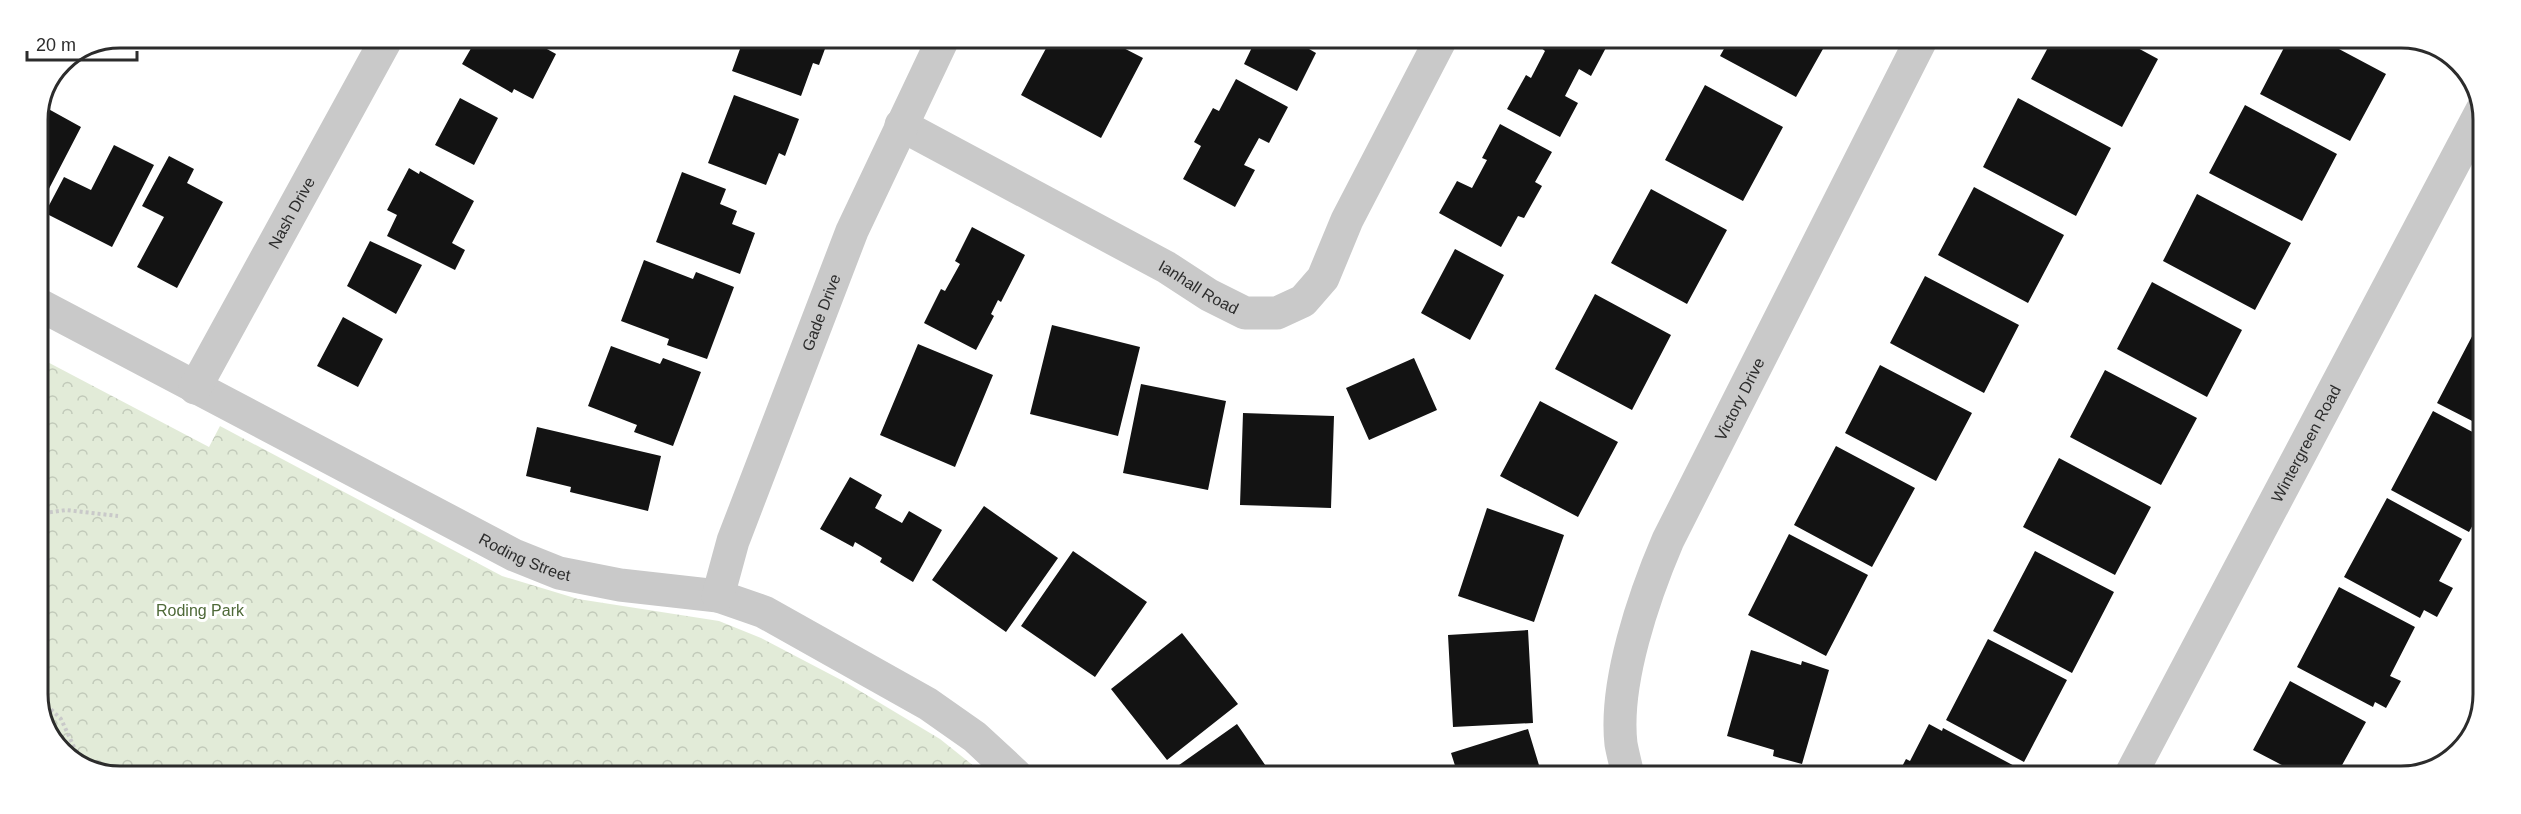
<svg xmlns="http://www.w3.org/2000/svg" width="2521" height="814" font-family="Helvetica,sans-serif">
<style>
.park{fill:url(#park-crowns)}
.building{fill:#131313}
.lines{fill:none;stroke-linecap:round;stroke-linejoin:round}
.path{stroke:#c9c9c9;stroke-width:4;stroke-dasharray:3 3;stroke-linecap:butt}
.minor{stroke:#c9c9c9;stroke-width:33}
.labels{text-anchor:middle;stroke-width:6;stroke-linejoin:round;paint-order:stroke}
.street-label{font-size:16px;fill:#2c2c2c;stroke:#fff}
.park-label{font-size:16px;fill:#4e6938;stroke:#fff}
.rim{fill:none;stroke:#2c2c2c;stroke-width:3}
</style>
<defs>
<pattern id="park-crowns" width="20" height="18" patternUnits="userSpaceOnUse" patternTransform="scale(1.5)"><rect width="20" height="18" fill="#e2ebd8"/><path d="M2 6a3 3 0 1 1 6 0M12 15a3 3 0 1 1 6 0" fill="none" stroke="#c2caba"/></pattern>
</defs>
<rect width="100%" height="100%" fill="#fff"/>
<path class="park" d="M38,357L209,447L220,426L502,576L578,599L719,621L761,638L845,682L940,739L985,775L98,774L55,745L38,700Z"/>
<path class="building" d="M477,38H527L556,54L533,99L514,89L512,93L462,64Z
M744,38H829L819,65L813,63L801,96L732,71Z
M1051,39H1106L1143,58L1101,138L1021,95Z
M1256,39H1315L1309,49L1316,53L1297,91L1244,64Z
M1544,39H1604L1609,42L1591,76L1579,69L1565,96L1578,103L1560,137L1507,109L1526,75L1531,78L1545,51L1540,47Z
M1729,40H1828L1796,97L1720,56Z
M2052,40H2123L2158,59L2122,127L2031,79Z
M2288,40H2322L2386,74L2350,141L2260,94Z
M1236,79L1288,107L1269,143L1259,138L1244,165L1255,170L1235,207L1183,179L1201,146L1194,142L1213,108L1219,111Z
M1705,85L1783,127L1743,201L1665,160Z
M734,95L799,119L785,156L779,153L766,185L708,163Z
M460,98L498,118L474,165L435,145Z
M2018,98L2111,148L2076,216L1983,167Z
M2245,105L2337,154L2302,221L2209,173Z
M43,106L81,127L38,210V119Z
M1500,124L1552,152L1535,182L1542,186L1524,218L1518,216L1501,247L1439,213L1457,181L1472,188L1487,160L1482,158Z
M114,145L154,165L112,247L45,213L64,177L91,190Z
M169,156L194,169L187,183L223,202L177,288L137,267L164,217L142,206Z
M409,168L419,174L420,171L474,201L452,243L465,250L455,270L387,236L397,215L387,210Z
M682,172L726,189L720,204L737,211L732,224L755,233L740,274L656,242Z
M1974,187L2064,235L2028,303L1938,255Z
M1651,189L1727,230L1687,304L1611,263Z
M2197,194L2291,243L2255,310L2163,261Z
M972,227L1025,255L1001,302L998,300L991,314L994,316L976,350L924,323L941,289L945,291L960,264L955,261Z
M370,241L422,265L396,314L347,286Z
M1455,249L1504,275L1470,340L1421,313Z
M644,260L693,279L696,272L734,287L707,359L667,345L669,339L621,321Z
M1925,276L2019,325L1984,393L1890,343Z
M2152,282L2242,330L2207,397L2117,349Z
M1595,294L1671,335L1632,410L1555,369Z
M343,317L383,339L358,387L317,366Z
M2479,323L2482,325V426L2437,403Z
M1052,325L1140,347L1118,436L1030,414Z
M918,344L993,375L955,467L880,435Z
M611,346L660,364L663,358L701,372L673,446L634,432L637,425L588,406Z
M1414,358L1437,410L1369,440L1346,388Z
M1880,365L1972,413L1936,481L1845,433Z
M2105,370L2197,418L2161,485L2070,437Z
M1141,384L1226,401L1208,490L1123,473Z
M1540,401L1618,442L1578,517L1500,476Z
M2433,411L2482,437L2481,525L2475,521L2469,532L2391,490Z
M1243,413L1334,416L1331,508L1240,505Z
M537,427L661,456L648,511L570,492L571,487L526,476Z
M1836,446L1915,488L1872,567L1794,525Z
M2059,458L2151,507L2115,575L2023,527Z
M850,477L882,495L875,508L902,523L909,511L942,530L913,582L880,562L882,558L855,542L853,547L820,529Z
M2387,498L2462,539L2439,581L2453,588L2437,617L2424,610L2420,618L2344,577Z
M984,506L1058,558L1006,632L932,580Z
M1487,508L1564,535L1534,622L1458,596Z
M1789,534L1868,575L1826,656L1748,615Z
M1073,551L1147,602L1095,677L1021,626Z
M2035,551L2114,592L2072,673L1993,631Z
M2339,587L2415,627L2390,676L2401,681L2386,708L2375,702L2373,707L2297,667Z
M1528,630L1533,723L1453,727L1448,635Z
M1182,633L1238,704L1167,760L1111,689Z
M1988,639L2067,680L2024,762L1946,720Z
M1751,650L1801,665L1802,661L1829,670L1802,764L1773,756L1774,750L1727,736Z
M2290,681L2366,722L2336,776H2303L2253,750Z
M1237,724L1272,775H1165Z
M1929,724L1942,731L1943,728L2022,770L2018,776H1897L1906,759L1910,761Z
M1528,729L1542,775H1458L1451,753Z
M2237,767L2255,776H2233Z"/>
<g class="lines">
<path class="path" d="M38,426C47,463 49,477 38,515
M38,514L66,510L118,516
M38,697L61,719L81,762"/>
<g class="minor">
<path id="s1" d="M901,125L1166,267L1209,295L1245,313H1277L1303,301L1323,278L1347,220L1441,39"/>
<path id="s2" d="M38,304L514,555L559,573L620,585L718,596L764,612L928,704L975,737L1016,775"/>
<path id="s3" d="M195,388L387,38"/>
<path id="s4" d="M718,596L733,541L852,231L943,39"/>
<path id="s5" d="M1628,776C1626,765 1623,755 1621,744C1614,683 1644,596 1668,540L1921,40"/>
<path id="s6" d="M2130,776L2482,110"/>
</g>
</g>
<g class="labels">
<g class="street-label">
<text dy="6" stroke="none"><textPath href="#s3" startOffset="200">Nash Drive</textPath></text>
<text dy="6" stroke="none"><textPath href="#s1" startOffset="339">Ianhall Road</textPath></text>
<text dy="6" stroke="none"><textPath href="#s4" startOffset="302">Gade Drive</textPath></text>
<text dy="6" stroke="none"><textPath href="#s5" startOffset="402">Victory Drive</textPath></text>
<text dy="6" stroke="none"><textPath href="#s6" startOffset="376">Wintergreen Road</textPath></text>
<text dy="6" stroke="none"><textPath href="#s2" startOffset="549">Roding Street</textPath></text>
</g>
<g class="park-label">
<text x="200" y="616">Roding Park</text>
</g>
</g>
<path d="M0 0H2521V814H0ZM120 48H2401A72 72 0 0 1 2473 120V694A72 72 0 0 1 2401 766H120A72 72 0 0 1 48 694V120A72 72 0 0 1 120 48Z" fill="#fff" fill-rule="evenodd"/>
<path class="rim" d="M120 48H2401A72 72 0 0 1 2473 120V694A72 72 0 0 1 2401 766H120A72 72 0 0 1 48 694V120A72 72 0 0 1 120 48Z"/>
<path d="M27 51v9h110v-9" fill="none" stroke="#2c2c2c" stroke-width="3"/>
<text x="36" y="51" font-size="18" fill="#2c2c2c" stroke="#ffffff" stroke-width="4.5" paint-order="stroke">20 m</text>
</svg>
